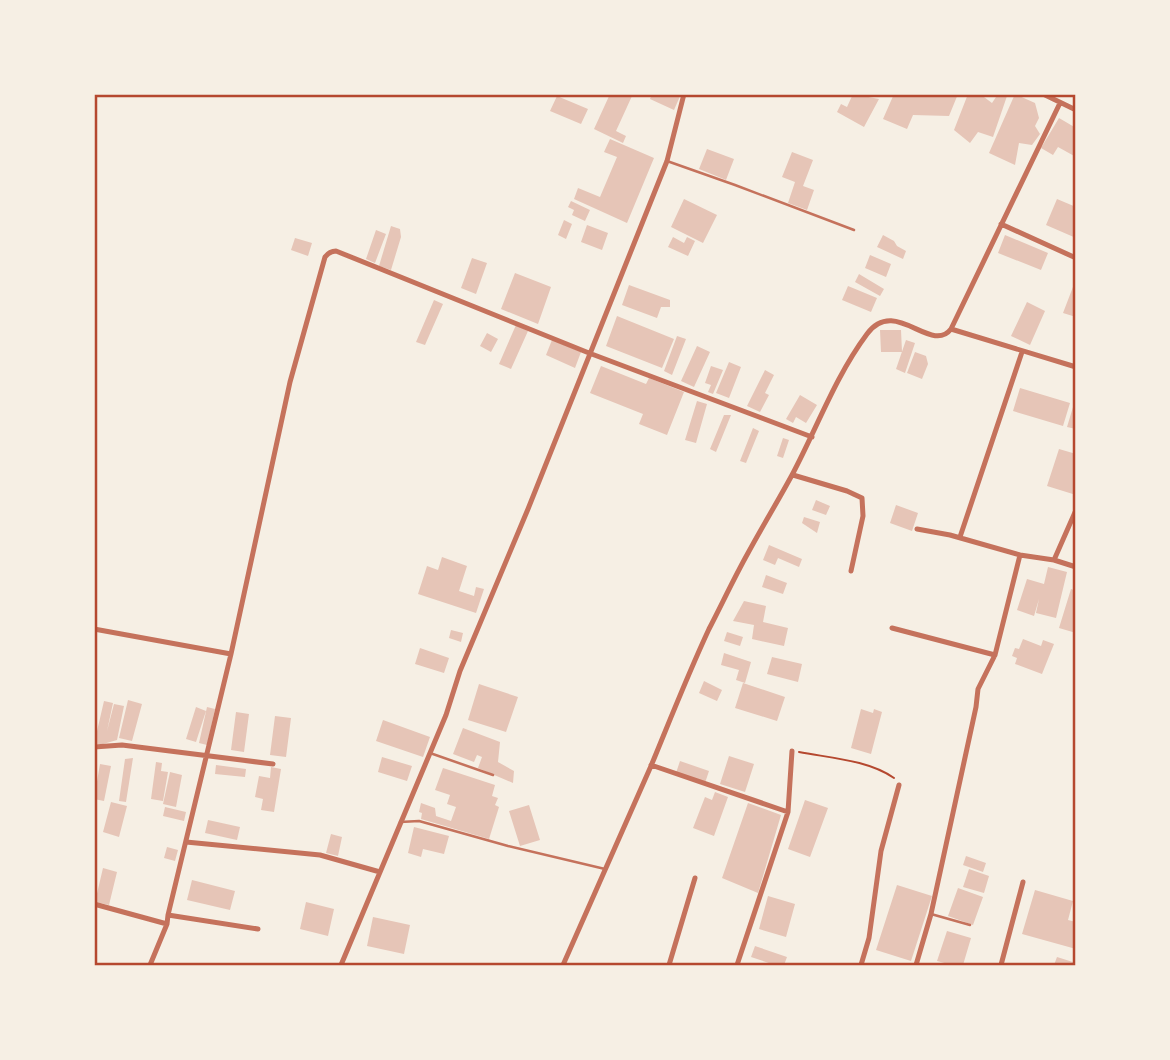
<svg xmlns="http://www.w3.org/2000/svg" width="1170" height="1060" font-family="'Alegreya Sans',sans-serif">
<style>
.building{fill:#e6c5b7}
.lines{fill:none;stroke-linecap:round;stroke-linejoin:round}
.path{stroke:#b5482f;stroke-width:2}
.service{stroke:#c5725c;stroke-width:2.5}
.minor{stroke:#c5725c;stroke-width:5}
.neatline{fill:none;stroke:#b5482f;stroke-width:2.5}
</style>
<rect width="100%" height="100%" fill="#f6efe4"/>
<path class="building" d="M610,94H629L632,96L616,131L626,136L623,143L594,129Z
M652,94H681L674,110L650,99Z
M853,94L879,99L864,127L837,112L841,104L847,107Z
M894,94H958L949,116L913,115L907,129L883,119Z
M968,94H980L992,103L998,94H1004L1007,96L993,137L978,132L970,143L954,130Z
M1015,94L1035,103L1039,118L1035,126L1040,134L1032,145L1019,143L1015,165L989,153Z
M557,96L588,109L581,124L550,111Z
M1059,118L1076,128V157L1058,147L1053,155L1041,148Z
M610,139L654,158L627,223L574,199L578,188L600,197L617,157L604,152Z
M707,149L734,159L726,180L699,169Z
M792,152L813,160L803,186L814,190L807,210L788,203L795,182L782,177Z
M684,199L717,215L703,243L671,227Z
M1057,199L1076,207V238L1046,225Z
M571,201L590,210L585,221L572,215L574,210L568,207Z
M564,220L572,224L566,239L558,235Z
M587,225L608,233L602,250L581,242Z
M391,226L400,229L401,237L391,270L379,266Z
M376,230L386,234L375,263L366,259Z
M883,235L894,241L897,246L906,251L903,259L877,247Z
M1005,235L1048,253L1041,270L998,253Z
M673,237L684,243L687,237L695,241L688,256L668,247Z
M295,238L312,243L308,256L291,250Z
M870,255L891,264L886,277L865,268Z
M472,258L487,263L476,294L461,288Z
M515,273L551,287L538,324L501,309Z
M859,274L884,289L880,296L855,282Z
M1076,279V317L1063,313Z
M629,285L670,300V307H661L657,318L622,305Z
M848,286L877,298L871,312L842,300Z
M434,300L443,304L425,345L416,342Z
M1027,302L1045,311L1030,345L1011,336Z
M617,316L674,339L662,368L606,346Z
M516,325L528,331L511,369L499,364Z
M880,330H901L902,352H881Z
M487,333L498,339L491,352L480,346Z
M677,336L686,339L672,375L664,371Z
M552,340L581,352L575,368L546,355Z
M906,340L915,343L905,373L896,369Z
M697,346L710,352L694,387L681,381Z
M915,352L926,356L928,364L922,379L907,373Z
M729,362L741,367L729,398L716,393Z
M601,366L646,384L649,378L684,392L667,435L639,424L643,414L590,393Z
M711,366L723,370L713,394L708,392L711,385L705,383Z
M765,370L774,375L765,393L769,395L760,412L747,406Z
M1020,388L1070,403L1063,426L1013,411Z
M800,395L817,405L806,423L796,417L793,423L786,419Z
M1076,397V429L1067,427Z
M697,401L707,404L696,443L685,440Z
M724,415H731L716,452L710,449Z
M753,428L759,431L746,463L740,461Z
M783,438L789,440L783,458L777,456Z
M1059,449L1076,454V495L1047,486Z
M816,500L830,506L826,515L812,510Z
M896,505L918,513L912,531L890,523Z
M804,517L820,522L817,533L802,523Z
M769,545L802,559L799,567L778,558L775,565L763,560Z
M442,557L467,566L459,591L474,596L476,587L484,589L476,613L418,594L427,566L438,570Z
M1048,567L1067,572L1056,618L1036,613L1039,599L1034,616L1017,610L1027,579L1044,584Z
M766,575L787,583L783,594L762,587Z
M1071,589L1076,591V633L1059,628Z
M744,601L766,606L763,622L788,628L784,646L752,639L754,625L733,621Z
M451,630L463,633L461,642L449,638Z
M727,632L743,637L740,646L724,641Z
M1023,639L1041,646L1043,640L1054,644L1042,674L1015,664L1017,658L1012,656L1015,648L1019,649Z
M420,648L449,658L444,673L415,664Z
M724,653L751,662L745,683L736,680L739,670L721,665Z
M772,657L802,664L798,682L767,674Z
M704,681L722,690L717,701L699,693Z
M743,683L785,697L777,721L735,708Z
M479,684L518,697L506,732L468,720Z
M128,700L142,704L132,741L119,738Z
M104,701L113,703L107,731L114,704L124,706L117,740L103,744H94Z
M196,707L206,711L196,742L186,739Z
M207,707L215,709L207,745L199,743Z
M861,709L873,713L874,709L882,712L871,754L851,748Z
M236,712L249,714L244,752L231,750Z
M275,716L291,718L286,757L270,755Z
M383,720L430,737L423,757L376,741Z
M463,728L500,742L498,762L514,771L513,783L478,768L482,757L477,755L474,762L453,754Z
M729,756L754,764L745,792L720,784Z
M382,757L412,766L407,781L378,772Z
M133,758L126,802L119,801L125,759Z
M680,761L709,771L705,783L676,773Z
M156,762L162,763L161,771L168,772L163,801L151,799Z
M100,764L111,766L104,801L94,799Z
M216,765L246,769L245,777L215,774Z
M271,767L281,769L274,812L261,810L263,799L255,797L259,776L270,778Z
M443,768L495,785L492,796L498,798L495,805L499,807L489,839L421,819L422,813L419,812L421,803L435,808L436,816L451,821L456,807L447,804L450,795L435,790Z
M170,772L182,775L176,807L163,804Z
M715,792L728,797L714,836L693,828L705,797L712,800Z
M805,800L828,808L810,857L788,849Z
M111,802L127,806L119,837L103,832Z
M748,803L781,815L758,893L722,878Z
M529,805L540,840L520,846L509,811Z
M165,807L186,812L184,821L163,816Z
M208,820L240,827L237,840L205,833Z
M414,827L449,836L444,854L423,849L421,857L408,853Z
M331,834L342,837L338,856L326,853Z
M167,847L178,850L175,861L164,858Z
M966,856L986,863L983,872L963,865Z
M103,868L117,872L109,905L95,902Z
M969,869L989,876L984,893L963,887Z
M192,880L235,891L230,910L187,900Z
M897,885L932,896L911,961L876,950Z
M958,888L983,897L973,925L948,916Z
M1035,890L1073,901L1068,920L1076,922V949L1022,934Z
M768,896L795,904L786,937L759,929Z
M306,902L334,909L328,936L300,929Z
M373,917L410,925L404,954L367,946Z
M947,931L971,938L963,965H952L937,961Z
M755,946L787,957L784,965H775L751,957Z
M1057,957L1076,963V965H1054Z"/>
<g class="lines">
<path class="path" d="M799,752C830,758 868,760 894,778"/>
<path class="service" d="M667,161L735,185L854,230
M430,753L493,775
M400,822L419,821L508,846L605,869
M931,914L970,925"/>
<path class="minor" d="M1043,94L1076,110
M1001,224L1076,258
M951,329L1076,367
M793,475L847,491L862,498L863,516L851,571
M917,529L950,535L1020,555L1054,560L1076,567
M960,537L1022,352
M1054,560L1076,510
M892,628L995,655
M94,629L231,654
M94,747L122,745L273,764
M651,765L788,812
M186,842L320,855L380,872
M94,904L167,924
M168,915L258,929
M150,965L167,924L168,915L231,654L290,382L325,257C328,253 331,251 336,251L589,353L812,437
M341,965L446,715L460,671L528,509L667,161L684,94
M563,965C592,899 622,833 651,766C670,720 688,674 709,629C722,604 734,578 748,553C762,527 778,501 792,475C817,428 835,377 867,334C895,296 931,355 951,329L1060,103
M669,965L695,878
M737,965L788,812L792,751
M861,965L869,938L881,851L899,785
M916,965L931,914L976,707L978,689L995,655L1020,555
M1001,965L1023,882"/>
</g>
<rect width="1170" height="1060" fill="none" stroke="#f6efe4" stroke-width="192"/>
<rect x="96" y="96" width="978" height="868" class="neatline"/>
</svg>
